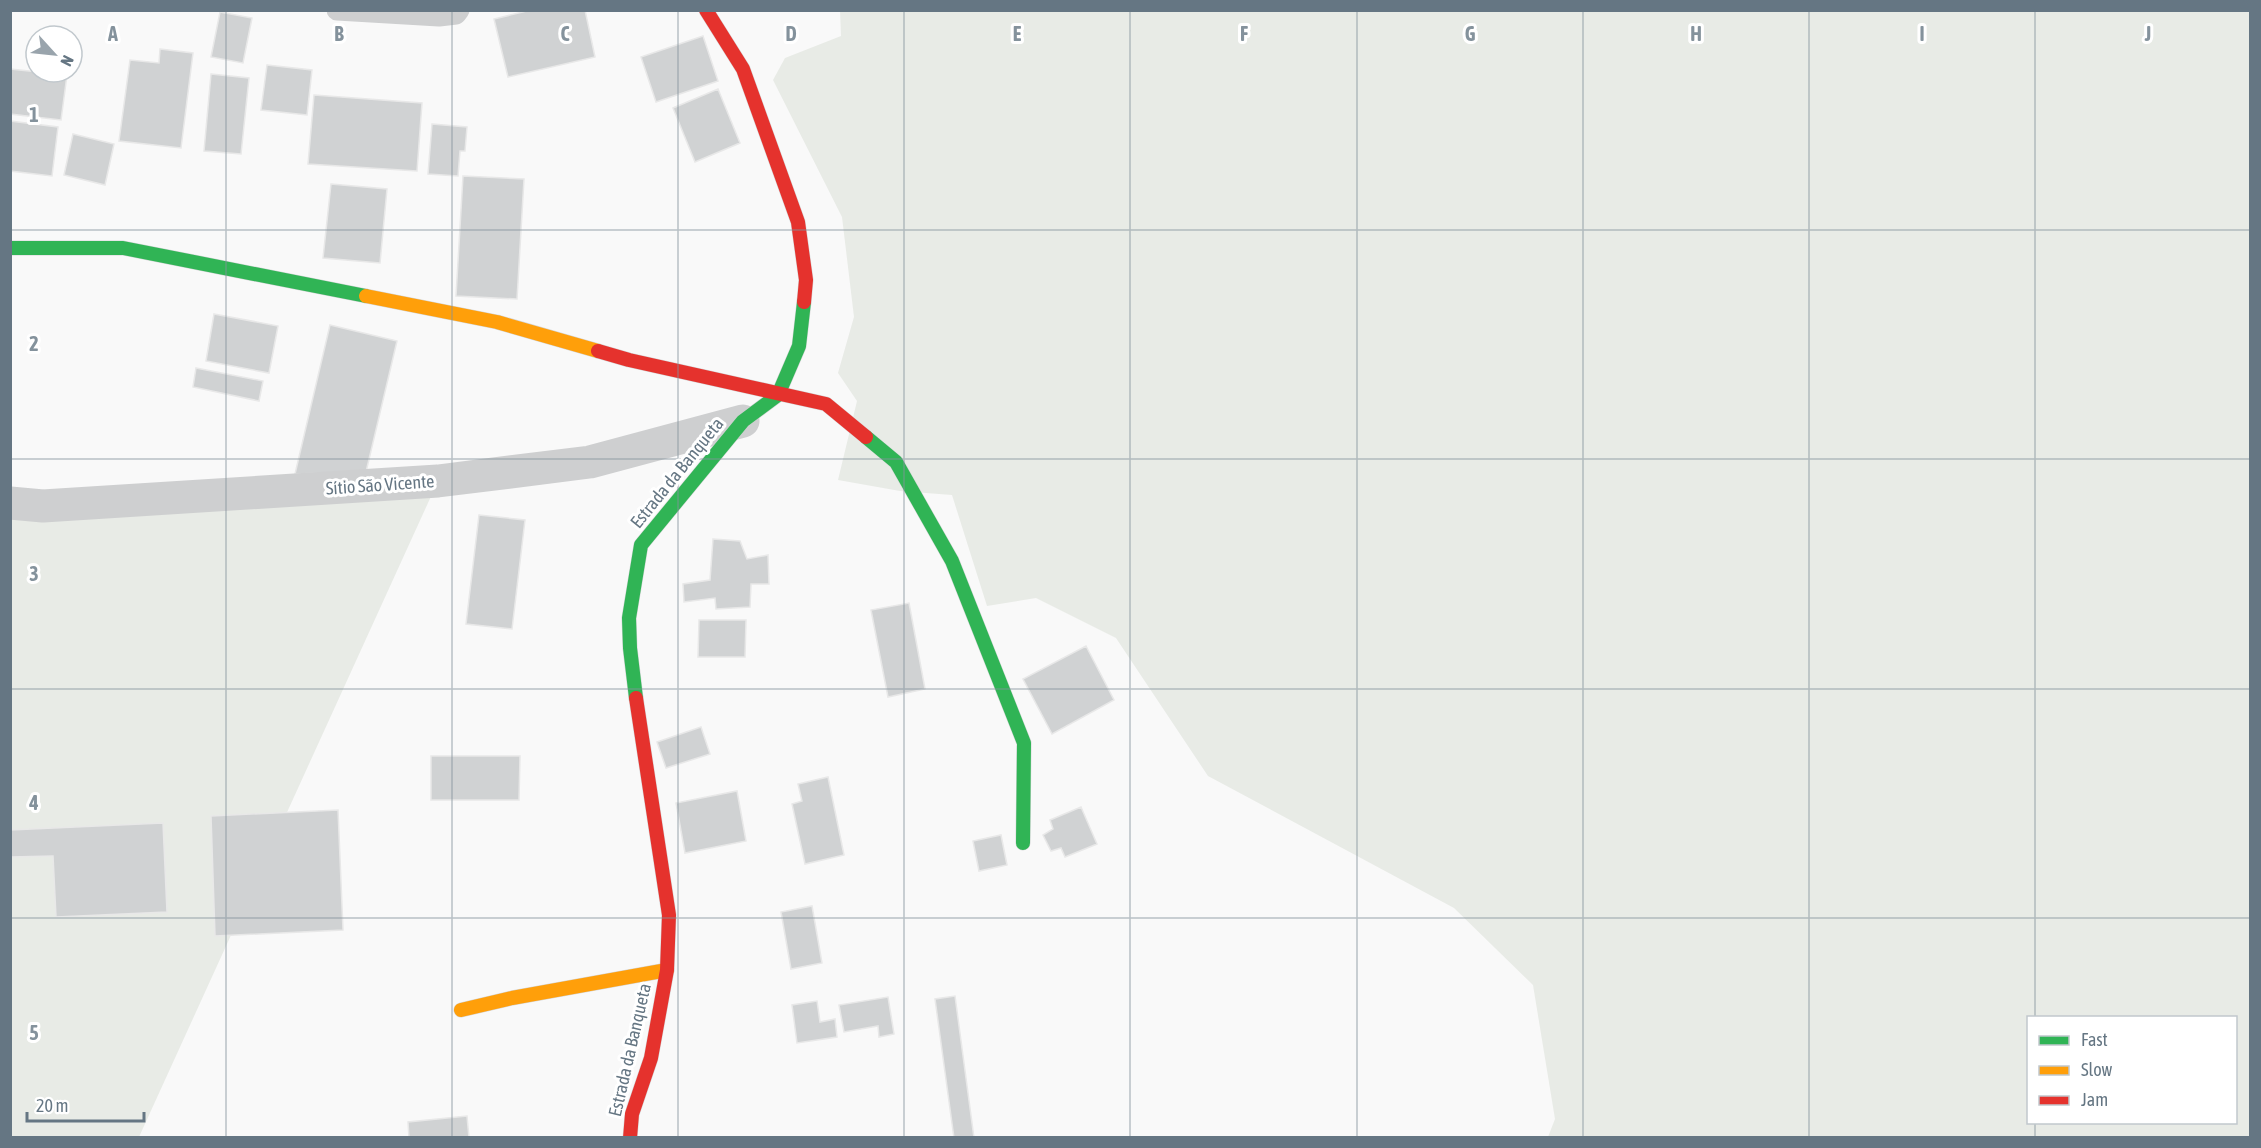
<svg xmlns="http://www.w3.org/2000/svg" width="2261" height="1148" font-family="'Asap Condensed',sans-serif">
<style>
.green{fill:#e8ebe6;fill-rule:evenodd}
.building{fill:#d0d2d3;stroke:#e8e8e8;stroke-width:1.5}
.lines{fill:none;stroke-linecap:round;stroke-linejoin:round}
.fast-casing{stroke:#d5d6d7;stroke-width:15}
.slow-casing{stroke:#d5d6d7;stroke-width:15}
.jam-casing{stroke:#d5d6d7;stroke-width:15}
.lane{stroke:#cecfd0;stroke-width:21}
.street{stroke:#cecfd0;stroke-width:33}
.fast{stroke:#30b455;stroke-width:14}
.slow{stroke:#ff9f0a;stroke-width:14}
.jam{stroke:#e5322d;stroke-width:14}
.grid{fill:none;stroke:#84929c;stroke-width:1.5;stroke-opacity:0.55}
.labels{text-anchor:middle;stroke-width:6;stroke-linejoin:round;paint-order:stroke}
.street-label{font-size:18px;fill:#657683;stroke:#fff}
.grid-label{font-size:20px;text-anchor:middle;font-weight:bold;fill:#84929c;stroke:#fff;stroke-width:6;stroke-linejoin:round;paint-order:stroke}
</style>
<rect width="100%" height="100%" fill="#f9f9f9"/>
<path class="green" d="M840,10L2250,11V1137H1548L1555,1119L1533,985L1454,908L1208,776L1116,638L1036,598L987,606L952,495L900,491L838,480L857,401L838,373L854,317L842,217L773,80L785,58L841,36ZM2028,1018H2236V1122H2028Z
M438,481L139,1137L11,1138V503Z"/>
<path class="building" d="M531,10H585L595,57L508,77L494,19Z
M220,12L252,18L243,63L211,57Z
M703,36L718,81L656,102L641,57Z
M160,49L193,53L181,148L119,141L130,60L159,63Z
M267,65L312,70L307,115L261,110Z
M10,69L67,75L61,120L10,114Z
M211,74L249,78L241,154L204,151Z
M718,89L740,143L695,162L673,108Z
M314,95L422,103L417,171L308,164Z
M10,121L58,127L52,176L10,171Z
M432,124L467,127L465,151H460L458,176L428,174Z
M73,134L114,144L105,185L64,175Z
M463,176L524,179L517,299L456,296Z
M331,184L387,189L380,263L323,258Z
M214,314L278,326L269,373L206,361Z
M330,325L397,341L366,472L295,474Z
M196,368L263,381L259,401L193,387Z
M479,515L525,520L512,629L466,624Z
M713,539L740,541L747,559L768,555L769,584H751L750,607L716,609L715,598L684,602L683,584L710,580Z
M909,603L925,689L888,697L871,610Z
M699,620H746L745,657H698Z
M1086,646L1114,700L1052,734L1023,679Z
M701,727L710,754L666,768L657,742Z
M431,756H520L519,800H431Z
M828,777L844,855L805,864L792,804L802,801L798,784Z
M737,791L746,841L685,853L676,803Z
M1081,807L1097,844L1065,857L1061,848L1051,851L1043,835L1053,829L1050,820Z
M338,810L343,930L215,936L211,816Z
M163,823L167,912L56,917L53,856L10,857V830Z
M1001,835L1007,865L979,871L973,841Z
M812,906L822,963L791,969L781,912Z
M955,996L974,1138H954L935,999Z
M888,997L894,1034L879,1037L878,1026L844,1032L839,1005Z
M817,1001L820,1022L835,1019L837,1037L797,1043L792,1005Z
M467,1116L469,1138H409L408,1122Z"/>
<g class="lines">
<g class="fast-casing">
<path id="fast" d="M10,248H123L366,296
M866,437L896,462L952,561L1024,743L1023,843
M636,698L630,648L629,618L641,545L743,421L778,395L799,346L804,302"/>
</g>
<g class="slow-casing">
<path id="slow" d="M366,296L497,322L598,351
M461,1010L512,998L667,970"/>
</g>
<g class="jam-casing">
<path id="jam" d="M706,10L743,69L798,222L806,280L804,302
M598,351L629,360L826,404L866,437
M630,1138L632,1114L651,1058L667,970L669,915L636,698"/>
</g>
<path class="lane" d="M337,10L439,16L456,14L459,10"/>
<path class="street" d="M10,503L43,506L438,481L590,462L743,421"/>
<use href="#fast" class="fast"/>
<use href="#slow" class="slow"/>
<use href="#jam" class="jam"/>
</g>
<path class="grid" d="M226,10V1138M452,10V1138M678,10V1138M904,10V1138M1130,10V1138M1357,10V1138M1583,10V1138M1809,10V1138M2035,10V1018M10,230H2250M10,459H2250M10,689H2250M10,918H2250M2035,1122V1138"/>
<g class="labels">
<g class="street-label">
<text transform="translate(677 473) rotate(-51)" y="6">Estrada da Banqueta</text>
<text transform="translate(380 485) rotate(-4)" y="6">Sítio São Vicente</text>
<text transform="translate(630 1050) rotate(-77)" y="6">Estrada da Banqueta</text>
</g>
</g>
<g class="grid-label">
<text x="113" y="41">A</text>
<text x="339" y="41">B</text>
<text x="565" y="41">C</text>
<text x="791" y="41">D</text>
<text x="1017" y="41">E</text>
<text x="1244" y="41">F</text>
<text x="1470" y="41">G</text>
<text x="1696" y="41">H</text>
<text x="1922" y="41">I</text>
<text x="2148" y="41">J</text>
<text x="34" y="122">1</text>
<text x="34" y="351">2</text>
<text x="34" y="581">3</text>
<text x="34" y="810">4</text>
<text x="34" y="1040">5</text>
</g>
<rect width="2261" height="1148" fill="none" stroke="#657683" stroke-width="24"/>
<rect x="2027" y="1016" width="210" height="108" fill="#ffffff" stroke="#c1c8cd" stroke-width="1.5"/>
<rect x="2039" y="1036" width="30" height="9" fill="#30b455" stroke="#c1c8cd" stroke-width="1.5"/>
<text x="2081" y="1046" font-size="18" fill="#657683">Fast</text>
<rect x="2039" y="1066" width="30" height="9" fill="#ff9f0a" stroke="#c1c8cd" stroke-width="1.5"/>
<text x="2081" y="1076" font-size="18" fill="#657683">Slow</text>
<rect x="2039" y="1096" width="30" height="9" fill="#e5322d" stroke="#c1c8cd" stroke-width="1.5"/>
<text x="2081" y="1106" font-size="18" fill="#657683">Jam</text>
<g transform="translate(54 54) rotate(117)"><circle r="28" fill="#ffffff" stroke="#c1c8cd" stroke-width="1.5"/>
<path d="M0-4.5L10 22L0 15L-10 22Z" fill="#99a4ac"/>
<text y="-9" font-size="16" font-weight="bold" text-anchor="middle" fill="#657683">N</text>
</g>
<path d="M27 1112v9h117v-9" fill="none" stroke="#657683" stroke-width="3"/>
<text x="36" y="1112" font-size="18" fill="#657683" stroke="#ffffff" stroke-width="4.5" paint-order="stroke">20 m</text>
</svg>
